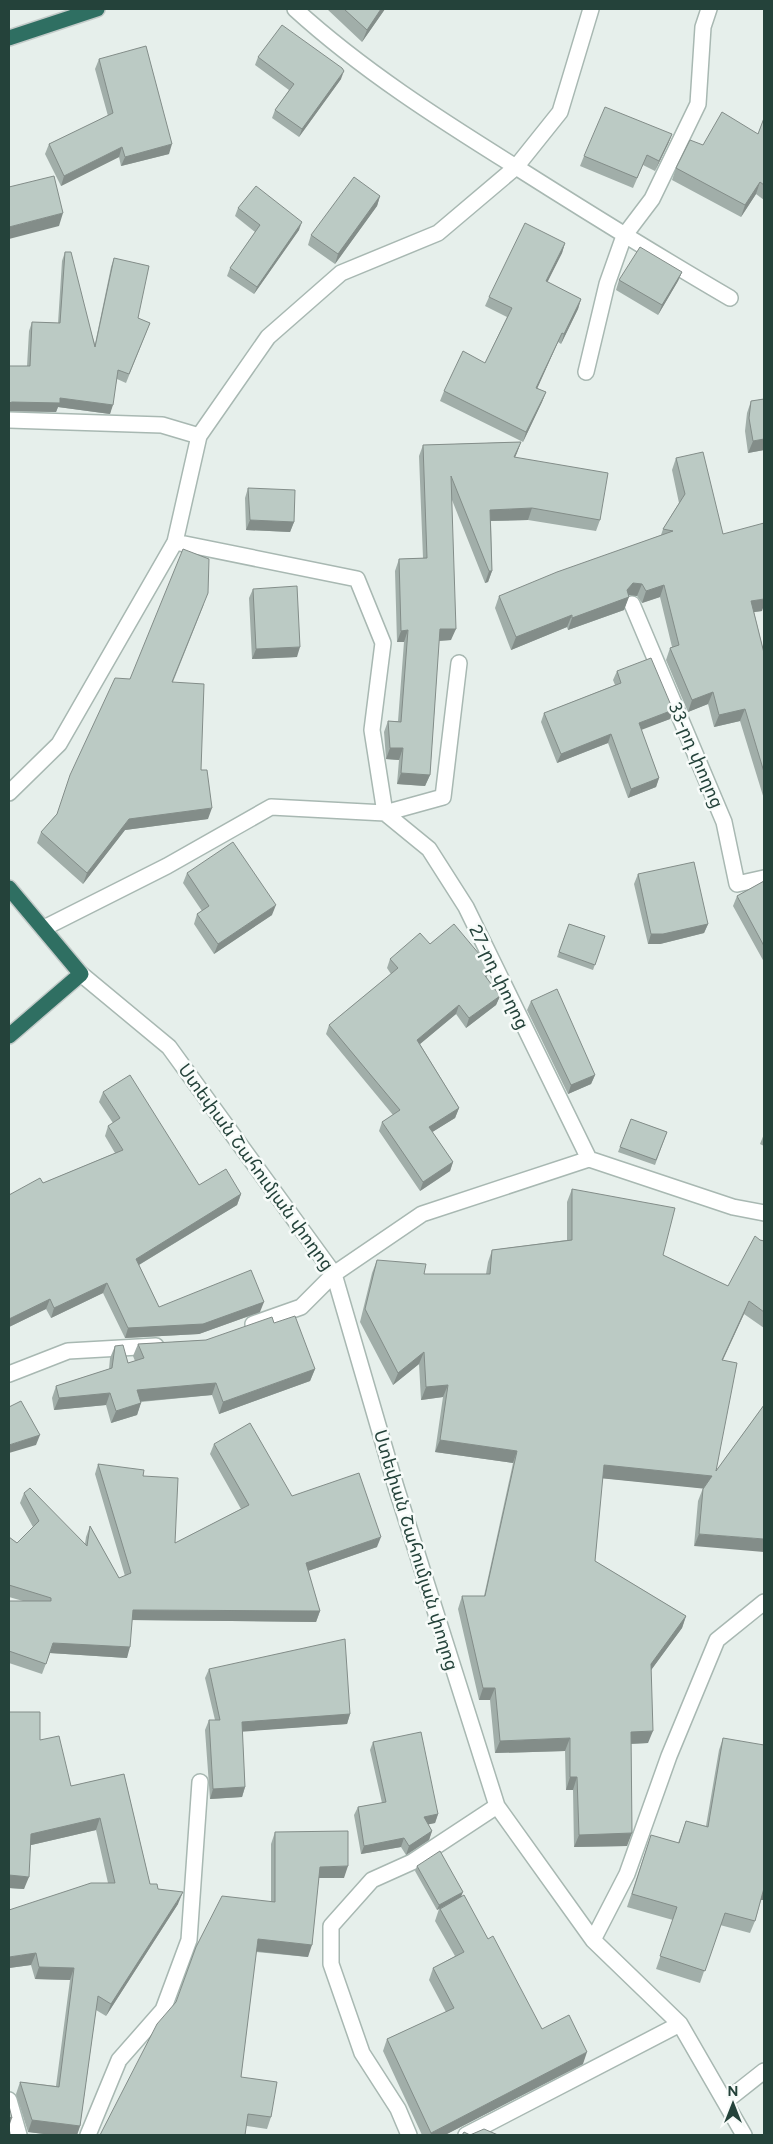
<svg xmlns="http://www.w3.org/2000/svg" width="773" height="2144" font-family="Figtree,'Noto Sans Armenian',sans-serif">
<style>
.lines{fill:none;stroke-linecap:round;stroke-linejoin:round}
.minor-casing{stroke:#a8b8b2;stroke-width:18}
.highway-casing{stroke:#c2cac8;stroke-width:18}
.minor{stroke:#fff;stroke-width:15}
.highway{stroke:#2f6f62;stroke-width:15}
.wall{fill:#a1aea9}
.shaded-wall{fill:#838d89}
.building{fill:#bbcac4;stroke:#838d89}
.labels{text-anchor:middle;stroke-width:5;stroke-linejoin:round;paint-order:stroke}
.street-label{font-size:18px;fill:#24423a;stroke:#f7fbf9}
</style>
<rect width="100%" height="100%" fill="#e6efeb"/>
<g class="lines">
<g class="minor-casing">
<path id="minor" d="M295,9C362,70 439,119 516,167C587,212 658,256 730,298
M586,372L607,284L624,236L652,199L698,104L703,27L709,9
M9,420L162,425L199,436
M175,542L357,579L383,643L372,730L385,813
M632,604L724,822L737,884L764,878
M9,793L59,744L175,542L199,436L268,337L341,273L438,233L516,167L560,112L591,9
M385,813L429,849L466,907L589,1159
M44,928L167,866L271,807L385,813L443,797L459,663
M81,974L169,1047L334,1274L396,1487L497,1806L593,1940L680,2024L744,2135
M253,1324L301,1307L334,1274L422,1214L589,1159L733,1207L764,1213
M9,1374L68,1351L156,1346
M593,1940L627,1874L669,1756L717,1640L764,1602
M9,2100L19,2135
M726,2101L764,2071
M88,2135L119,2060L163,2010L189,1940L200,1782
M409,2135L398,2109L362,2053L331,1964V1926L372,1880L412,1862L497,1806
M466,2135L680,2024"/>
</g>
<g class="highway-casing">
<path id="highway" d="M9,38L97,9
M9,888L81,974L9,1036"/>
</g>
<use href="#minor" class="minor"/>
<use href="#highway" class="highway"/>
</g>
<path class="wall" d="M327,9H385L362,42Z
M258,57L341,79L299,137L272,118L275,110L289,90L255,65Z
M99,59L169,154L121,166L119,157L61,186L45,154L49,144L108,116L95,69Z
M764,118V200L756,194L741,217L672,180L676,168L703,145L758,134Z
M672,134L668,144L655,171L643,165L633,188L580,166L584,156Z
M380,196L377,206L335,264L308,245L311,235Z
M238,208L299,230L254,294L227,276L230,268L255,232L235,216Z
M565,243L562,253L547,282L581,299L578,309L561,344L558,342L537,388L546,392L542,402L523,442L440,401L444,391L485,363L507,317L485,306L489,297Z
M65,252L95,344L111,267L114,258L138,318L150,323L126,383L117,379L110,414L58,407L56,412L9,411V366H27L29,331L32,322L58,323L62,261Z
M682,272L678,281L658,315L616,290L619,280Z
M764,399V450L748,453L745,431L747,413L751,401Z
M521,442L515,457L600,520L596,531L528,520L491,521L492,571L488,582L485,583L452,500L451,640L439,641L430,775L425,786L397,784L399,760L386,759L384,732L388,721H398L404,642H397L395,571L399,559L423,558L419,456L423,445Z
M676,458L723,534L762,611L754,612L764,653V799L740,721L714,727L708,704L688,712L666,660L670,648L672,647L660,597L642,603L637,596L629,595L624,610L568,630L567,627L511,650L495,608L499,596L661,535L663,529L679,503L672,470Z
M248,488L294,522L290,532L246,530L245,498Z
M253,589L297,657L252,659L249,598Z
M204,604L173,682L201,770L208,819L125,830L83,884L37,843L41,832L57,814L130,679Z
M617,671L673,710L670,719L641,729L659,778L656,787L628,798L608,743L557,763L541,722L544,713L615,685L613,680Z
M187,873L272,915L214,954L194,924L197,914L202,911L183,883Z
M638,874L708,924L704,933L660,944H648L634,884Z
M764,881V962L733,906L737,896Z
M569,924L605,936L593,970L557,957Z
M430,944L487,976L486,977L500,996L496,1005L466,1028L456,1014L420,1044L459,1108L455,1118L432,1132L453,1162L450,1171L420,1191L379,1131L382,1122L393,1115L326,1034L329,1025L391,974L387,968L390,959Z
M531,1001L595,1075L591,1084L568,1094L527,1010Z
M103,1092L199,1185L241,1194L237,1205L139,1265L159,1307L260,1312L199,1334L125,1338L103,1293L51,1318L46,1309L9,1327V1195L43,1183L115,1153L105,1136L108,1126L113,1123L99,1102Z
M631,1119L667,1132L655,1165L618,1152Z
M764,1134V1146L760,1144Z
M572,1189L663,1255L728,1286L760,1240L764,1241V1328L744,1314L723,1360L716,1471L764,1405L694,1546L698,1501L703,1488L602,1478L595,1561L686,1616L682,1628L651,1670L648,1743L631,1744L627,1846L574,1847L573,1790H566L565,1751L495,1753L490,1700H479L458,1609L462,1596H484L513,1463L435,1452L443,1397L421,1400L419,1364L393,1385L360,1322L372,1273L377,1260L424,1274H486L488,1262L492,1250L567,1240V1202Z
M274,1323L315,1369L310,1381L219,1414L212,1395L141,1402L137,1415L111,1423L106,1405L54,1410L52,1398L56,1386L109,1369L110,1358L115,1346L128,1363L135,1361L133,1356L138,1344L206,1340Z
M214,1444L292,1496L377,1547L308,1571L320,1611L316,1622L132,1620L127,1658L50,1653L42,1674L9,1663V1601H23L9,1597V1537L17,1543L33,1527L20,1503L24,1493L85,1544L86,1537L90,1526L119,1578L125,1576L95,1474L98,1464L143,1476L175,1543L241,1509L210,1454Z
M209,1669L350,1714L347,1724L242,1731L245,1787L242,1797L210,1799L205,1730L209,1720H215L205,1678Z
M9,1712L40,1740L71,1786L124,1774L150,1884L178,1904L106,2016L96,2010L80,2126L77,2135H52L28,2132L16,2094L20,2082L56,2086L70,1980L35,1979L31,1965L9,1968L108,1883L96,1830L31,1845L24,1889L9,1888Z
M723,1738L761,1900L755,1921L750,1933L720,1925L700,1983L656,1969L673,1920L627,1907L651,1835L678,1843L686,1821L706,1826L719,1750Z
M373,1742L438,1814L435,1823L428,1824L432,1831L429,1840L406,1855L401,1847L361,1854L354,1815L358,1807L382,1803L370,1750Z
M275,1832L344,1878H319L308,1957L256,1952L241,2077L271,2117L267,2129L247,2126L100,2135L271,1901V1844Z
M417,1866L461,1897L488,1939L542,2029L583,2064L445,2135H422L383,2051L387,2039L446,2012L429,1980L433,1968L455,1956L435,1921L439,1909L437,1910L415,1871Z"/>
<path class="shaded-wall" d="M381,9H385L362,42L367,30Z
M344,71L341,79L299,137L302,129Z
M672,134L668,144L655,171L659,161Z
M172,144L169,154L121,166L125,157Z
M122,147L119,157L61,186L64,176Z
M760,182L756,194L741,217L745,205Z
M380,196L377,206L335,264L338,254Z
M63,213L59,226L9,239V227Z
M302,222L299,230L254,294L257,287Z
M565,243L562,253L543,291L546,281Z
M682,272L678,281L658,315L662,305Z
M581,299L578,309L561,344L564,334Z
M562,333L558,342L533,398L536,388Z
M546,392L542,402L523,442L526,432Z
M60,398L113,405L110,414L58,407L56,412L9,411V403L12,402Z
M764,439V450L748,453L753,441Z
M521,442L517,453L510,468L514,457Z
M532,508L528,520L486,521L490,510Z
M250,520L294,522L290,532L246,530Z
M489,571H492L488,582L485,583Z
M633,583L642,584L637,596L629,595L626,598L629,597L624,610L568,630L572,618L627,590Z
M664,585L660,597L642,603L646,591Z
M764,599V605L762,611L747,613L751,601Z
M572,615L567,627L511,650L516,637Z
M440,629H456L451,640L436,641Z
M408,630L404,642H397L401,631Z
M300,647L297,657L252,659L256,649Z
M713,692L708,704L688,712L692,700Z
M745,709L740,721L714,727L719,715Z
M673,710L670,719L636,732L639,723Z
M611,734L608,743L557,763L561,754Z
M390,748H403L399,760L386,759Z
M401,773L430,775L425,786L397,784Z
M659,778L656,787L628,798L631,789Z
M212,808L208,819L125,830L83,884L87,873L129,819Z
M276,905L272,915L214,954L218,944Z
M708,924L704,933L660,944H648L651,934Z
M490,967L487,976L480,982L483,973Z
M500,996L496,1005L466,1028L469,1018Z
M459,1005L456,1014L414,1049L417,1040Z
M595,1075L591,1084L568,1094L571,1085Z
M459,1108L455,1118L426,1136L429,1127Z
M453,1162L450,1171L420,1191L423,1182Z
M241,1194L237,1205L132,1269L136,1259Z
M107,1283L103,1293L51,1318L54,1308Z
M50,1299L46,1309L9,1327V1319Z
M749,1301L744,1314L717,1372L722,1360Z
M264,1302L260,1312L199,1334L125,1338L128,1328Z
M424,1352L419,1364L393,1385L398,1373Z
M315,1369L310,1381L219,1414L223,1402Z
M216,1383L212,1395L133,1402L137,1390Z
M448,1385L443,1397L421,1400L426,1387Z
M110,1393L106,1405L54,1410L59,1398Z
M141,1403L137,1415L111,1423L116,1411Z
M40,1435L36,1445L9,1453V1445Z
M440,1440L517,1451L513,1463L435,1452Z
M604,1465L712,1476L707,1489L599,1478Z
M699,1534L764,1539V1552L694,1546Z
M381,1537L377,1547L302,1573L306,1563Z
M133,1610L320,1611L316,1622L129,1620Z
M686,1616L682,1628L646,1677L651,1664Z
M53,1643L130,1647L127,1658L50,1653Z
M483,1688H495L490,1700H479Z
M350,1714L347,1724L238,1732L242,1722Z
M653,1731L648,1743L626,1744L631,1732Z
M570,1738L565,1751L495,1753L500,1741Z
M570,1777H577L573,1790H566Z
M245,1787L242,1797L210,1799L213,1789Z
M438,1814L435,1823L421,1826L424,1817Z
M100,1818L96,1830L27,1846L31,1834Z
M432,1831L429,1840L406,1855L409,1846Z
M632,1833L627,1846L574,1847L579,1835Z
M404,1838L401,1847L361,1854L364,1846Z
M348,1866L344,1878H316L320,1867Z
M9,1875L29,1877L24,1889L9,1888Z
M764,1888V1900H760Z
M183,1892L178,1904L106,2016L111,2004Z
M463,1892L461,1897L437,1910L439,1905Z
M258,1939L312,1945L308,1957L253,1951Z
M36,1953L31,1965L9,1968V1957Z
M39,1967L74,1968L70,1980L35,1979Z
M587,2052L583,2064L445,2135H430L431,2133Z
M9,2117L12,2118L9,2127Z
M32,2120L80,2126L77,2135H52L28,2132Z"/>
<path class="building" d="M344,9H381L367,30Z
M282,25L342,68L344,71L302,129L275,110L294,84L258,57Z
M146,46L172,144L125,157L122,147L64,176L49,144L113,113L99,59Z
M605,107L672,134L659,161L647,155L637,178L584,156Z
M722,112L758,134L764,118V185L760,182L745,205L676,168L690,140L703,145Z
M54,176L63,213L9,227V187Z
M354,177L380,196L338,254L311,235Z
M256,186L302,222L257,287L230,268L260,225L238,208Z
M525,223L565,243L546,281L581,299L564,334L562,333L536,388L546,392L526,432L444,391L463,351L485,363L512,308L489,297Z
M640,247L682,272L662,305L619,280Z
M65,252H71L95,347L114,258L149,266L138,318L150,323L129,374L118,370L113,405L60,398V403L12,402L9,403V366H30L32,322L60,323Z
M764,399V439L753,441L749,418L751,401Z
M521,442L514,457L608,473L600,520L532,508L490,510L492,571H489L451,476L456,629H440L430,775L401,773L403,748H390L388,721L401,722L408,630L401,631L399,559L427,558L423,445Z
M703,452L723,534L764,523V599L751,601L764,653V772L745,709L719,715L713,692L692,700L670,648L679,645L664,585L646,591L642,584L633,583L627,590L629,597L572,618V615L516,637L499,596L557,572L673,531L663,529L685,494L676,458Z
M248,488L295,490L294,522L250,520Z
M183,549L209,559L208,593L172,682L204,684L201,770H207L212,808L129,819L87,873L41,832L57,814L70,775L115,678L130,679Z
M297,586L300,647L256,649L253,589Z
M651,658L673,710L639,723L659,778L631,789L611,734L561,754L544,713L621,683L617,671Z
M233,842L276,905L218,944L197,914L209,906L187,873Z
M694,862L708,924L663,934H651L638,874Z
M764,881V946L737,896Z
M454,924L490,967L483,973L500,996L469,1018L459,1005L417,1040L459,1108L429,1127L453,1162L423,1182L382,1122L400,1110L329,1025L398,968L390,959L420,933L430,944Z
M569,924L605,936L595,965L559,952Z
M557,989L595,1075L571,1085L531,1001Z
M130,1075L199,1185L226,1169L241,1194L136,1259L159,1307L251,1270L264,1302L203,1324L128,1328L107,1283L54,1308L50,1299L9,1319V1195L40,1178L43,1183L123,1150L108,1126L120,1118L103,1092Z
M631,1119L667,1132L656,1160L620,1147Z
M572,1189L675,1208L663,1255L728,1286L755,1236L760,1240L764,1241V1312L749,1301L722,1360L737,1363L716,1471L764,1405V1539L699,1534L703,1489L712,1476L604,1465L595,1561L686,1616L651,1664L653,1731L631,1732L632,1833L579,1835L577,1777H570V1738L500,1741L495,1688H483L462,1596H485L517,1451L440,1440L448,1385L426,1387L424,1352L398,1373L365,1309L377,1260L426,1264L424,1274H490L492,1250L572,1240Z
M295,1316L315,1369L223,1402L216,1383L137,1390L141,1403L116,1411L110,1393L59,1398L56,1386L112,1368L115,1346L123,1345L128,1363L144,1358L138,1344L206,1340L272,1317L274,1323Z
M21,1401L40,1435L9,1445V1407Z
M250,1423L292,1496L359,1473L381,1537L306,1563L320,1611L133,1610L130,1647L53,1643L46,1664L9,1651V1601H51V1598L9,1585V1537L17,1543L39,1521L24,1493L30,1488L87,1546L90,1526L119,1578L131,1573L98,1464L144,1470L143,1476L178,1478L175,1543L249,1505L214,1444Z
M345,1639L350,1714L242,1722L245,1787L213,1789L209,1720H220L209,1669Z
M9,1712H40V1740L59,1736L71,1786L124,1774L150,1884H157L158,1889L183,1892L111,2004L98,1996L80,2126L32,2120L20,2082L59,2087L74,1968L39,1967L36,1953L9,1957V1910L91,1883H115L100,1818L31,1834L29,1877L9,1875Z
M421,1732L438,1814L424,1817L432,1831L409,1846L404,1838L364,1846L358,1807L386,1802L373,1742Z
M723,1738L764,1745V1888L755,1921L725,1913L705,1971L660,1956L677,1907L632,1894L651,1835L679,1843L686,1821L708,1827Z
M348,1831V1866L320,1867L312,1945L258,1939L241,2077L277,2082L271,2117L248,2114L245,2135H100L157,2024L176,2002L196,1947L222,1896L275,1902V1832Z
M440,1851L463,1892L439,1905L417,1866Z
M464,1895L488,1939L493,1936L542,2029L569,2015L587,2052L431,2133L387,2039L454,2008L433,1968L464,1952L440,1909Z
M9,2106L12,2118L9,2117Z
M484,2129L498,2135H462L464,2132L470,2135Z"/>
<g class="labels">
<g class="street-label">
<text transform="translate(696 755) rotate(67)" y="6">33-րդ փողոց</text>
<text transform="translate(499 977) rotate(64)" y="6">27-րդ փողոց</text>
<text transform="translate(256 1167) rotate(54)" y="6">Ստեփան Շահումյան փողոց</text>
<text transform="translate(416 1550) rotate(73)" y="6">Ստեփան Շահումյան փողոց</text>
</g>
</g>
<rect width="773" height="2144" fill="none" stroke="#24423a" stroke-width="20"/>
<g transform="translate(733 2104)" stroke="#f7fbf9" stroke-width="4" paint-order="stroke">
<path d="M0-4L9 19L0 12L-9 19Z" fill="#24423a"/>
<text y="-8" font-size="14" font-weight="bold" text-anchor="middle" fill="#24423a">N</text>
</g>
</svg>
